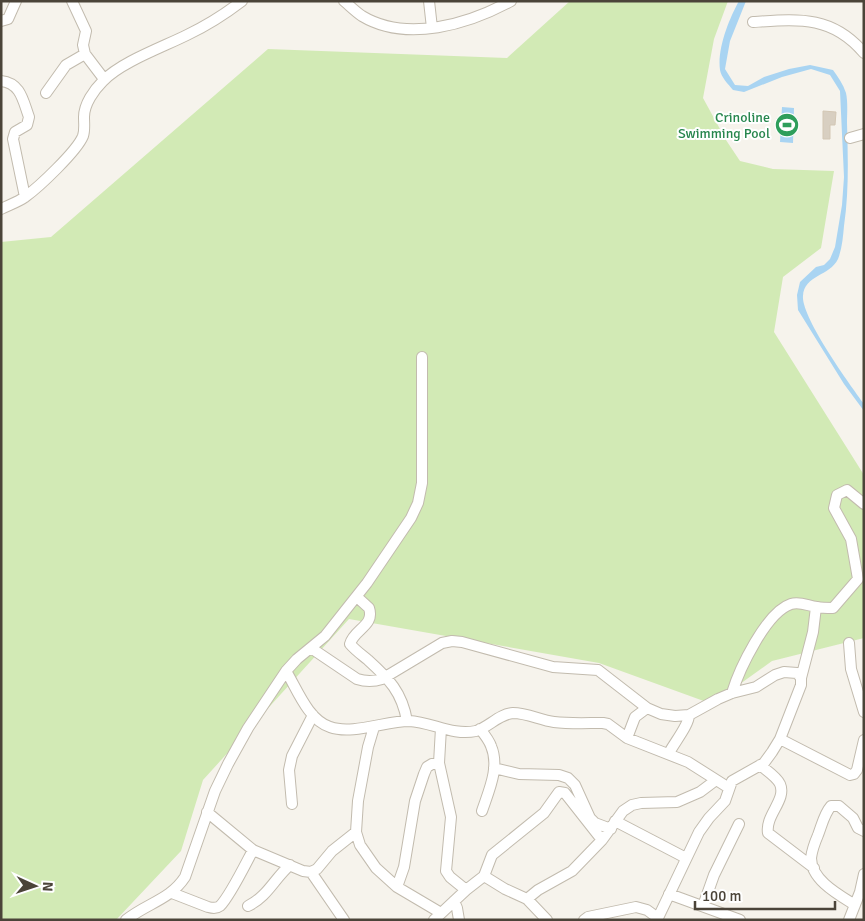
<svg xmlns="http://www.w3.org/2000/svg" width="865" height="921" font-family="Signika,sans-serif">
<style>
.green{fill:#d2eab5}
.water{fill:#a9d4f2}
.building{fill:#d8cfc1;stroke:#d3c7b4}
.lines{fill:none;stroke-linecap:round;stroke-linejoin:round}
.minor-casing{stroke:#c2bbae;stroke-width:12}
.minor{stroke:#fff;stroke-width:10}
.labels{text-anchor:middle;stroke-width:4;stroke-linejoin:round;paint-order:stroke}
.leisure-label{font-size:14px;fill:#27864d;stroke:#fff;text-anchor:end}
</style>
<rect width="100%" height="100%" fill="#f6f3ec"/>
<path class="green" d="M570,1H728L714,39L703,98L726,140L740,161L773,169L834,171L821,248L783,277L774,332L864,475V638L772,661L712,704L599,663L349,619L203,780L181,851L116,920H1V242L51,237L268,49L507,58Z"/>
<path class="water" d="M739,1H746L730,41L725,69L735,85L748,86L764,77L789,69L810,65L833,70C838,77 843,84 846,93C848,102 847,114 847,123C848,158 849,192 844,226C843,237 842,249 838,259C830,276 804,275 803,296C801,317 850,385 864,404V411L844,384L798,310L797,295L800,282L816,267L824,265L830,259L835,247L842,205L844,177L840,91L830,75L811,69L782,77L744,92L733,90C728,84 721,77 720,70C717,49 729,19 739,1Z
M782,107L794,108L793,143L780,142Z"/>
<path class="building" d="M823,111L836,112L835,125H830V139H823Z"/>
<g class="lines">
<g class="minor-casing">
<path id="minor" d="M72,1L86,31L83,45L85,54L104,79
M344,1C350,6 356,12 362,16C407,43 469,24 511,1
M429,1L432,28
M1,21L8,19L16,1
M753,22C798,19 832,15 864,53
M1,81C21,83 23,101 29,117L27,125L15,132L13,139L25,197
M46,93L66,65L85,54
M850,138L864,134
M1,209C9,205 18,202 25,197C39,187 77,151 83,136C85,130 84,124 84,117C84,104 94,90 103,81C121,62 163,47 187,35C206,26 225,14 242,1
M357,597L369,608C375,626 354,629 350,644C355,650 362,655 368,660C389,679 402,692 407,721
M849,643L851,669L864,712
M311,648L357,679C366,682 373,682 382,679L442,643L452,641L462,642L553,667L598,670L647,708L661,714L675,716L689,715L718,699L732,693L756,687L775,675L784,672L797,673L801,678V685L780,739L772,752L764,763L732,781L725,801L709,818L699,832L657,920
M286,671C297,689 308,720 330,727C352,735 386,721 409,721C432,722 452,736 476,731C489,727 499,714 513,713C527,713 540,720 554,722C570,724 587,723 603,723L608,724L627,738L688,762L729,788
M801,678L813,632L816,607
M732,693C739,670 766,612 791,604C800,601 808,606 817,607C822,608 828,608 833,608L858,579L851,539L834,508L837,495L847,490L864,504
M374,727L368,747L358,801L356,832L360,845L376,868L397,887L441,913
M441,728L439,763L451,817L446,871L450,877L466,890
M480,729C484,734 489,740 491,746C500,767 489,790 482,811
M627,738L635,717L647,708
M780,739L850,775L854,774L857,770L864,740
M669,753C674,743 689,725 689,715
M760,765C766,770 777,777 780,784C787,800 765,815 768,833L814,868
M494,768L519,774L559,775L568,778L575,785L590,818L595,823L611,829
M292,804L289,770L292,756L313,715
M207,812L253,850L303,871L311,872L317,869L332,851L356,832
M615,821L686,858
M311,872L344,920
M484,876L505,889L527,899L547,920
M397,887L404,867L415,801L424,774L427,767L432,764L439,763
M172,893L208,907C212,908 216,909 220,906C230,896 246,863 253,850
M669,894L740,920
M527,899L538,890L572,871L602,840L623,811L632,805L641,803L677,802L700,792L716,780
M454,901L457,908L459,920
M855,905C839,895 811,880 811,858C812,850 815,842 818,835C822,825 824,814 831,806H839L853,818L858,828L864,831
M248,906C268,896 274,879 290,865
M703,906L714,875L739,824
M126,920C147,903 170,900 185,877L215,791L228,764L248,728L286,671L297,659L325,636L367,583L411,518L418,503L422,483V357
M434,920L466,890L484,876L492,855L544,813L559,792L565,793L602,840
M584,920L588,917L636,907L647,910L658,918
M849,920L860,892L864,874"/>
</g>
<use href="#minor" class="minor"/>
</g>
<defs>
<g id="stadium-disc" transform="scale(1.25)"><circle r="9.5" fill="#2e9e5b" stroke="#fff"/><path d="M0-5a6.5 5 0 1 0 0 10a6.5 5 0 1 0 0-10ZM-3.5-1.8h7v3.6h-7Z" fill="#fff"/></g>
</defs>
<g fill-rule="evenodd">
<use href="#stadium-disc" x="787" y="125"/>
</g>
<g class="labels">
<g class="leisure-label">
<text x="770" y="122">Crinoline<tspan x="770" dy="16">Swimming Pool</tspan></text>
</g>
</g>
<rect width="865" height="921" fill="none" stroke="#4b4439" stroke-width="5"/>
<g transform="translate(35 886) rotate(93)" stroke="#ffffff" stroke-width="4" paint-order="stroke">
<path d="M0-4L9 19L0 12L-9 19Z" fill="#4b4439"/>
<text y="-8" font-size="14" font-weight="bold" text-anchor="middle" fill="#4b4439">N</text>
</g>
<path d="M695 901v8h140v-8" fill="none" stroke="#4b4439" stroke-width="2.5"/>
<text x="702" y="901" font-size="15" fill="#4b4439" stroke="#ffffff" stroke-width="4" paint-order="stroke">100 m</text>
</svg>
